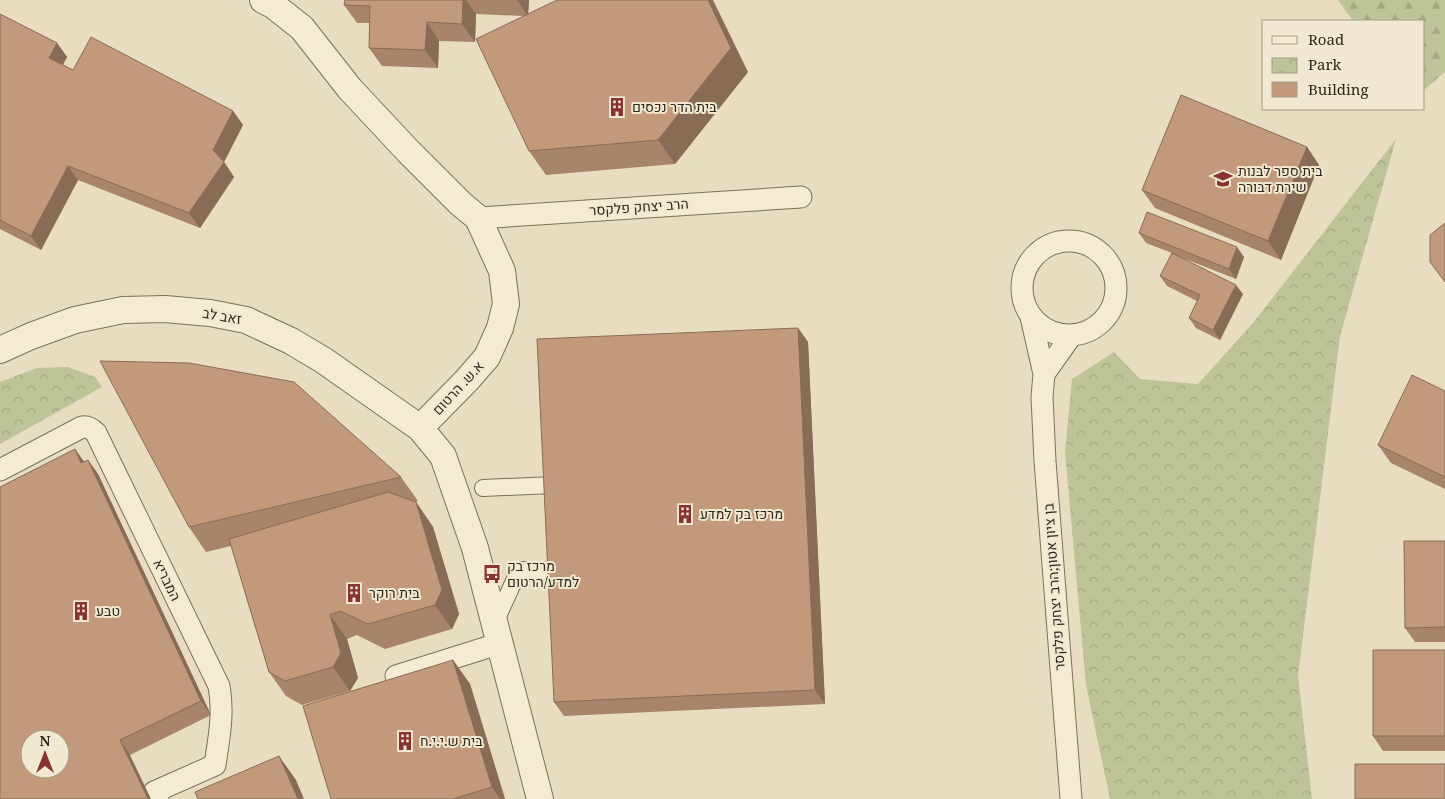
<svg xmlns="http://www.w3.org/2000/svg" width="1445" height="799" font-family="'Noto Serif',Heebo,serif">
<style>
.forest{fill:url(#forest-firs)}
.park{fill:url(#park-crowns)}
.lines{fill:none;stroke-linecap:round;stroke-linejoin:round}
.pedestrian-casing{stroke:#7f6f5b;stroke-width:18}
.minor-casing{stroke:#7f6f5b;stroke-width:23}
.tertiary-casing{stroke:#7f6f5b;stroke-width:28}
.pedestrian{stroke:#f4ebd3;stroke-width:16}
.minor{stroke:#f4ebd3;stroke-width:21}
.tertiary{stroke:#f4ebd3;stroke-width:26}
.wall{fill:#a7846a}
.shaded-wall{fill:#886c56}
.building{fill:#c29a7b;stroke:#886c56;fill-rule:evenodd}
.labels{text-anchor:middle;stroke-width:4;stroke-linejoin:round;paint-order:stroke}
.poi-label{font-size:14px;fill:#31271d;stroke:#f0e8d0;text-anchor:start}
.street-label{font-size:14px;fill:#31271d;stroke:#f0e8d0}
</style>
<defs>
<pattern id="forest-firs" width="22" height="20" patternUnits="userSpaceOnUse" patternTransform="scale(1.25)"><rect width="22" height="20" fill="#bec497"/><path d="M5 1l3.5 6h-7zM16 11l3.5 6h-7z" fill="#a4a882"/></pattern>
<pattern id="park-crowns" width="20" height="18" patternUnits="userSpaceOnUse" patternTransform="scale(1.25)"><rect width="20" height="18" fill="#bec497"/><path d="M2 6a3 3 0 1 1 6 0M12 15a3 3 0 1 1 6 0" fill="none" stroke="#a4a882"/></pattern>
</defs>
<rect width="100%" height="100%" fill="#e8ddc1"/>
<path class="forest" d="M1338,0H1445V72L1424,90V21H1353Z"/>
<path class="park" d="M1396,139L1340,336L1298,676L1312,799H1110L1086,685L1065,452L1072,379L1114,352L1140,379L1198,384L1253,323Z
M68,367L95,377L102,387L0,444V382L37,368Z"/>
<g class="lines">
<g class="pedestrian-casing">
<path id="pedestrian" d="M483,488L553,485L554,497
M495,623L519,570L557,571V559"/>
</g>
<g class="minor-casing">
<path id="minor" d="M478,218L801,197
M1022 288a47 47 0 1 1 94 0a47 47 0 1 1-94 0Z
M1031,317L1044,374L1042,397L1045,461L1071,799
M1044,374L1071,336
M0,470L82,427C88,426 92,429 96,433L219,686C224,713 219,738 215,765L154,792L158,799
M396,676L501,643"/>
</g>
<g class="tertiary-casing">
<path id="tertiary" d="M263,0L273,5L302,28L350,89L408,151L461,204L478,218L502,271L506,304L500,328L487,357L467,380L420,428
M0,350L31,336L75,320L123,310L165,309L210,313L246,320L291,341L323,360L420,428L443,456L475,548L540,799"/>
</g>
<use href="#pedestrian" class="pedestrian"/>
<use href="#minor" class="minor"/>
<use href="#tertiary" class="tertiary"/>
</g>
<path class="wall" d="M345,0H529L528,14L748,72L675,164L546,175L529,151L524,16L476,14L475,42L439,41L438,68L382,66L369,48L370,23H357L344,5Z
M0,14L57,43L67,57L63,65L73,70L233,111L243,125L224,162L234,177L200,228L78,180L41,250L0,229Z
M1307,147L1319,165L1281,260L1155,208L1142,190Z
M1139,233L1244,257L1236,279L1175,255L1243,294L1220,340L1196,328L1189,318L1197,301L1167,286L1160,276L1172,253L1146,243Z
M798,328L808,342L825,704L564,716L554,702Z
M1445,391V489L1391,463L1378,445Z
M75,449L84,462L88,460L98,474L211,715L130,755L0,799Z
M401,477L418,501L415,502H416L433,527L459,614L452,629L385,649L357,635L347,639L358,678L350,691L302,705L286,696L269,672L231,546L206,552L189,527Z
M1445,541V642H1415L1405,628Z
M1445,650V751H1383L1373,736Z
M453,660L470,684L505,799H331Z"/>
<path class="shaded-wall" d="M463,0H466L476,14L475,42L462,24Z
M517,0H529L528,16Z
M708,0H713L748,72L675,164L658,140Z
M427,22L439,41L438,68L425,50Z
M57,43L67,57L59,72L49,58Z
M233,111L243,125L224,162L234,177L200,228L189,213L213,150Z
M1307,147L1319,165L1281,260L1268,241Z
M68,166L78,180L41,250L31,236Z
M1237,247L1244,257L1236,279L1229,269Z
M1236,285L1243,294L1220,340L1213,330Z
M798,328L808,342L825,704L815,690Z
M75,449L85,463H81Z
M88,460L98,474L211,715L201,701Z
M416,502L433,527L459,614L452,629L435,605Z
M330,615L347,639L358,678L350,691L333,667Z
M453,660L470,684L505,799H500L492,787Z
M120,740L130,755L151,799H148Z
M279,756L296,780L304,799H298Z"/>
<path class="building" d="M345,0H463L462,24L427,22L425,50L369,48L370,6L344,5Z
M557,0H708L731,48L658,140L529,151L476,39Z
M0,14L57,43L49,58L73,70L91,37L233,111L213,150L224,162L189,213L68,166L31,236L0,220Z
M1181,95L1307,147L1268,241L1142,190Z
M1147,212L1237,247L1229,269L1139,233Z
M1445,223V282L1430,262V235Z
M1172,253L1236,285L1213,330L1189,318L1200,295L1160,276Z
M798,328L815,690L554,702L537,339Z
M100,361L189,363L294,382L401,477L189,527Z
M1412,375L1445,391V477L1378,445Z
M75,449L81,463L88,460L201,701L120,740L148,799H0V487ZM30,739H60V769H30Z
M388,492L416,502L442,590L435,605L368,624L340,611L330,615L341,653L333,667L285,681L269,672L229,539Z
M1404,541H1445V627L1405,628Z
M1373,650H1445V736H1373Z
M453,660L492,787L453,799H331L303,706Z
M279,756L298,799H198L195,792Z
M1355,764H1445V799H1355Z"/>
<defs>
<g id="building-bare" transform="scale(1.5)"><path d="M-4-6H4V6H1V3H-1V6H-4ZM-2.5-4.3h1.7v1.8h-1.7ZM.8-4.3h1.7v1.8H.8ZM-2.5-1h1.7V.8h-1.7ZM.8-1h1.7V.8H.8Z" fill="#873332" stroke="#f0e8d0" stroke-width="2.5" paint-order="stroke"/></g>
<g id="school-bare" transform="scale(1.5)"><path d="M0-5L7-2L0 1L-7-2ZM-4 1L0 2.5L4 1V4Q0 6-4 4Z" fill="#873332" stroke="#f0e8d0" stroke-width="2.5" paint-order="stroke"/></g>
<g id="bus-bare" transform="scale(1.5)"><path d="M-5-6H5V4H4V6H2V4H-2V6H-4V4H-5ZM-3.5-4V0h7V-4ZM-3.5 1.2v1.5H-2V1.2ZM2 1.2v1.5H3.5V1.2Z" fill="#873332" stroke="#f0e8d0" stroke-width="2.5" paint-order="stroke"/></g>
</defs>
<g fill-rule="evenodd">
<use href="#building-bare" x="617" y="107"/>
<use href="#school-bare" x="1223" y="179"/>
<use href="#building-bare" x="685" y="514"/>
<use href="#bus-bare" x="492" y="574"/>
<use href="#building-bare" x="354" y="593"/>
<use href="#building-bare" x="81" y="611"/>
<use href="#building-bare" x="405" y="741"/>
</g>
<g class="labels">
<g class="poi-label">
<text x="632" y="112">בית הדר נכסים</text>
<text x="1238" y="176">בית ספר לבנות<tspan x="1238" dy="16">שירת דבורה</tspan></text>
<text x="700" y="519">מרכז בק למדע</text>
<text x="507" y="571">מרכז בק<tspan x="507" dy="16">למדע/הרטום</tspan></text>
<text x="369" y="598">בית רוקר</text>
<text x="96" y="616">טבע</text>
<text x="420" y="746">בית ש.י.י.ח</text>
</g>
<g class="street-label">
<text transform="translate(639 207) rotate(-4)" y="5">הרב יצחק פלקסר</text>
<text transform="translate(222 316) rotate(10)" y="5">זאב לב</text>
<text transform="translate(458 388) rotate(-47)" y="5">א.ש. הרטום</text>
<text transform="translate(167 580) rotate(64)" y="5">המבריא</text>
<text transform="translate(1054 587) rotate(-94)" y="5">בן ציון אטון;הרב יצחק פלקסר</text>
</g>
</g>
<rect x="1262" y="20" width="162" height="90" fill="#f0e8d0" stroke="#a49b88"/>
<rect x="1272" y="36" width="25" height="8" fill="#f4ebd3" stroke="#a49b88"/>
<text x="1308" y="45" font-size="15" fill="#31271d">Road</text>
<rect x="1272" y="58" width="25" height="15" fill="url(#park-crowns)" stroke="#a49b88"/>
<text x="1308" y="70" font-size="15" fill="#31271d">Park</text>
<rect x="1272" y="82" width="25" height="15" fill="#c29a7b" stroke="#a49b88"/>
<text x="1308" y="95" font-size="15" fill="#31271d">Building</text>
<g transform="translate(45 754)"><circle r="24" fill="#f0e8d0" stroke="#a49b88"/>
<path d="M0-4L9 19L0 12L-9 19Z" fill="#873332"/>
<text y="-8" font-size="14" font-weight="bold" text-anchor="middle" fill="#31271d">N</text>
</g>
</svg>
